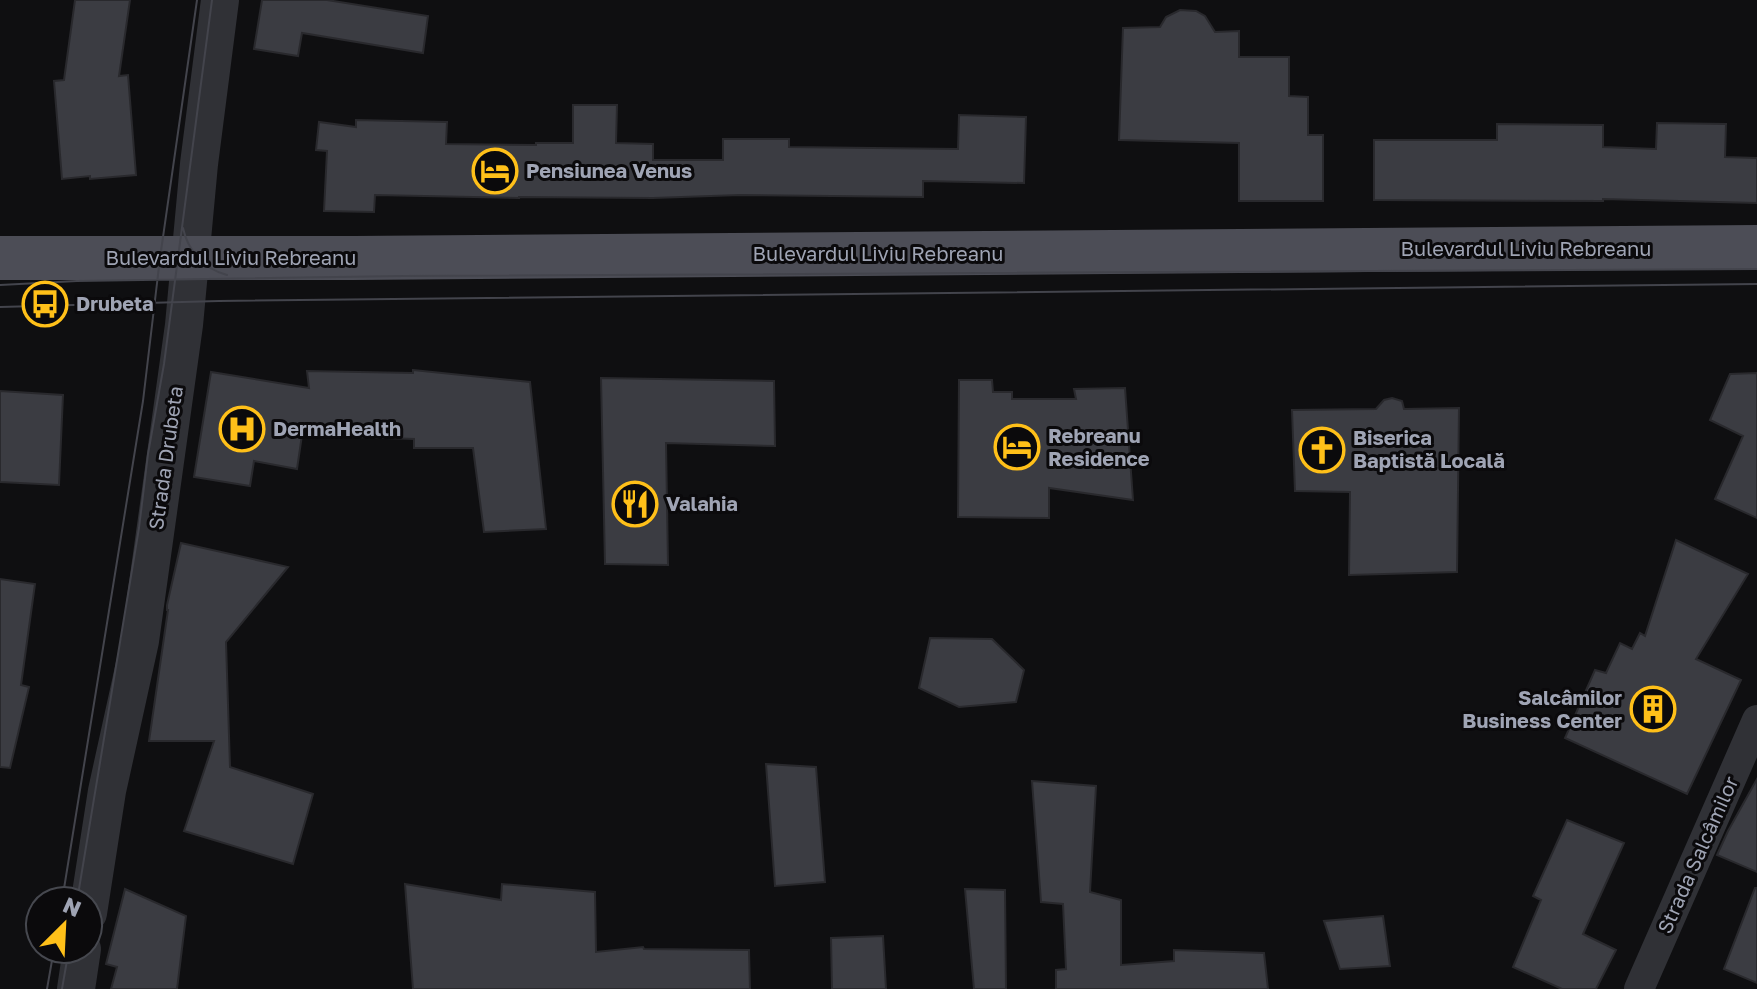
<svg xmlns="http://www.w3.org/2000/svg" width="1757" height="989" font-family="'Golos Text',sans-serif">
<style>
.building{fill:#3b3c42;stroke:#29292d;stroke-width:2}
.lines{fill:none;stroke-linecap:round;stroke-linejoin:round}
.minor{stroke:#303136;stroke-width:30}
.tertiary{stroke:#303136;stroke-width:38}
.primary{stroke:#4c4d56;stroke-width:44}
.tram{stroke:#43444c;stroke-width:2}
.labels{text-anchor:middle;stroke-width:6;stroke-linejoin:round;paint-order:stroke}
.poi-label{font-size:20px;font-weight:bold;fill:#9fa4b4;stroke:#0b0a0c;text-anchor:start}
.street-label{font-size:20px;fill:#9fa4b4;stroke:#0b0a0c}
</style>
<rect width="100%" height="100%" fill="#0f0f11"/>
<path class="building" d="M75,0H130L119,76L128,75L136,175L90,179V176L62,179L54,81L64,80Z
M262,0H327L428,16L423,53L302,33L298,56L254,49Z
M1180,10L1196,11L1205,16L1215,32L1239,31V57H1289V96L1308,97V135H1323V201H1239V143L1119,140L1123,28L1160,27L1166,17Z
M573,105H617L616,143L653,144V160H723V139H789V147L958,149L959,115L1026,117L1024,183L923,181V197L740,195L653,198L519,197V198L375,195L374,212L324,211L327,151L316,150L319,122L356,127V120L447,122L446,144L536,145V143H573Z
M1657,123L1726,124L1725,157L1757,158V203L1603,199V201L1374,200V140H1497V124L1603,125V147L1656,149Z
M413,370L530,382L546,529L484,532L473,448H414V439L302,435L297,469L254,461L250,486L194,477L211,372L309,388L307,371L413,373Z
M1757,373V518L1715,499L1743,436L1710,420L1730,374Z
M601,378L774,381L775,446L666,443L668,565L605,564Z
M959,380H992L993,392H1012V399H1076L1074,389L1125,388L1133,500L1049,488V518L958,517Z
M0,391L63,395L59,485L0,482Z
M1392,398L1402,401L1404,409L1459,408L1457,572L1349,575L1350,492L1295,491L1292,410L1376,409L1384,400Z
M1676,540L1748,574L1696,659L1741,680L1687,794L1565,738L1595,670L1606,673L1620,643L1632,649L1640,633L1645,636Z
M181,543L288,567L226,642L230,767L313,794L293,864L184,831L214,741H149L168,610H167V605Z
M0,579L35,584L21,685L29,687L10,768L0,767Z
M930,638L992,639L1024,670L1016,702L959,707L919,688Z
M766,764L816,767L825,882L775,886Z
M1757,779V872L1717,855L1728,831Z
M1032,781L1096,786L1090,892L1121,900V965L1174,961V950L1264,953L1268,989H1056V970L1066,969L1063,904L1041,902Z
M1567,820L1624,843L1583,934L1616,950L1596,989H1562L1513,967L1541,900L1533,896Z
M405,884L501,900L502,884L595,892L596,952L643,947L644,949L749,950L750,989H413Z
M1755,888H1757V983L1724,969Z
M125,889L186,916L177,989H111L117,967L106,964Z
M965,889L1005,890L1006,989H974Z
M1383,916L1390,966L1340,969L1324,921Z
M883,936L886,989H832L831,938Z"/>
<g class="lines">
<path class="minor" d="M1639,989L1757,720"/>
<path class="tertiary" d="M88,913L107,791L140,641L184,325L199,164L220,0
M76,989L82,949"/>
<path class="primary" d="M0,258H354L1757,247"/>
<path class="tram" d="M183,228C188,251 204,269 227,275
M0,285L77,281L403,276L1757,269
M0,307L219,301L1757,284
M62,901L143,401L160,258L197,0
M77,901L139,528L148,454L164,364L212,0
M47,989L54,949
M62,989L69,949"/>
</g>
<defs>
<g id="hotel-ring" transform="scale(2.3)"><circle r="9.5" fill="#0b0a0c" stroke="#ffc019" stroke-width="1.5"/><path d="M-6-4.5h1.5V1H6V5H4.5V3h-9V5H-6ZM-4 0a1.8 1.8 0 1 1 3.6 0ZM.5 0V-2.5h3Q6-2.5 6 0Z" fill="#ffc019"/></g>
<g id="bus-ring" transform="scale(2.3)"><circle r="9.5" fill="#0b0a0c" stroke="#ffc019" stroke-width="1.5"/><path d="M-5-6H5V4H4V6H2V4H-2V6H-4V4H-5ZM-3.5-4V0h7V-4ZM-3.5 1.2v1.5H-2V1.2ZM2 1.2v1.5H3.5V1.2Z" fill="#ffc019"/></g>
<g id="hospital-ring" transform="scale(2.3)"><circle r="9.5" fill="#0b0a0c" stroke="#ffc019" stroke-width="1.5"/><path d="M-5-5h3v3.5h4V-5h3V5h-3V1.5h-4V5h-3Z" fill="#ffc019"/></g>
<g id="church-ring" transform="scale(2.3)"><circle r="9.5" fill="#0b0a0c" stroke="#ffc019" stroke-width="1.5"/><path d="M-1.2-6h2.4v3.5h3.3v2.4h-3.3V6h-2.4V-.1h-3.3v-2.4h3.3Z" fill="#ffc019"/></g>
<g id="restaurant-ring" transform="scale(2.3)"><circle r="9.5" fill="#0b0a0c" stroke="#ffc019" stroke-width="1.5"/><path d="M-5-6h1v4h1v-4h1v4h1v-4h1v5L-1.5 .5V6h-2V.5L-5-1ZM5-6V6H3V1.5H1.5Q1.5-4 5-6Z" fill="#ffc019"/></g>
<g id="building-ring" transform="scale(2.3)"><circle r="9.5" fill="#0b0a0c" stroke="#ffc019" stroke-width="1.5"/><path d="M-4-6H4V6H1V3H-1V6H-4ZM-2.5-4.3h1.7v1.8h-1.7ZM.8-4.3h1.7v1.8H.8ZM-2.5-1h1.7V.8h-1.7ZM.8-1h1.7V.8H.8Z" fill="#ffc019"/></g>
</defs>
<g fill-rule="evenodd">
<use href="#hotel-ring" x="495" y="171"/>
<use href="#bus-ring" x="45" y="304"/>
<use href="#hospital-ring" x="242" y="429"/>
<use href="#hotel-ring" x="1017" y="447"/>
<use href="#church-ring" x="1322" y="450"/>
<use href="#restaurant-ring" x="635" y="504"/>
<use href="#building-ring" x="1653" y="709"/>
</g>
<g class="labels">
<g class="poi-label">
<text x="526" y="178">Pensiunea Venus</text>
<text x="76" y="311">Drubeta</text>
<text x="273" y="436">DermaHealth</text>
<text x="1048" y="443">Rebreanu<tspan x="1048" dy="23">Residence</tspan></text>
<text x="1353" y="445">Biserica<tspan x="1353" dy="23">Baptistă Locală</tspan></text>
<text x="666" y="511">Valahia</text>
<text x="1622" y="705" text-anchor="end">Salcâmilor<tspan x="1622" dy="23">Business Center</tspan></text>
</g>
<g class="street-label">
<text x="1526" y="256">Bulevardul Liviu Rebreanu</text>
<text x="878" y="261">Bulevardul Liviu Rebreanu</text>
<text x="231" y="265">Bulevardul Liviu Rebreanu</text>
<text transform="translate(166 458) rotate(-82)" y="7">Strada Drubeta</text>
<text transform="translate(1698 855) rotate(-66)" y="7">Strada Salcâmilor</text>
</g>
</g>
<g transform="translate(64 925) rotate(24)"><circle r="38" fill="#0b0a0c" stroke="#46484f" stroke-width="2"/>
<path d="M0-6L14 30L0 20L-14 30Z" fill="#ffc019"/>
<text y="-12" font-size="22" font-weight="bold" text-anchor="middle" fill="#9fa4b4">N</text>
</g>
</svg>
